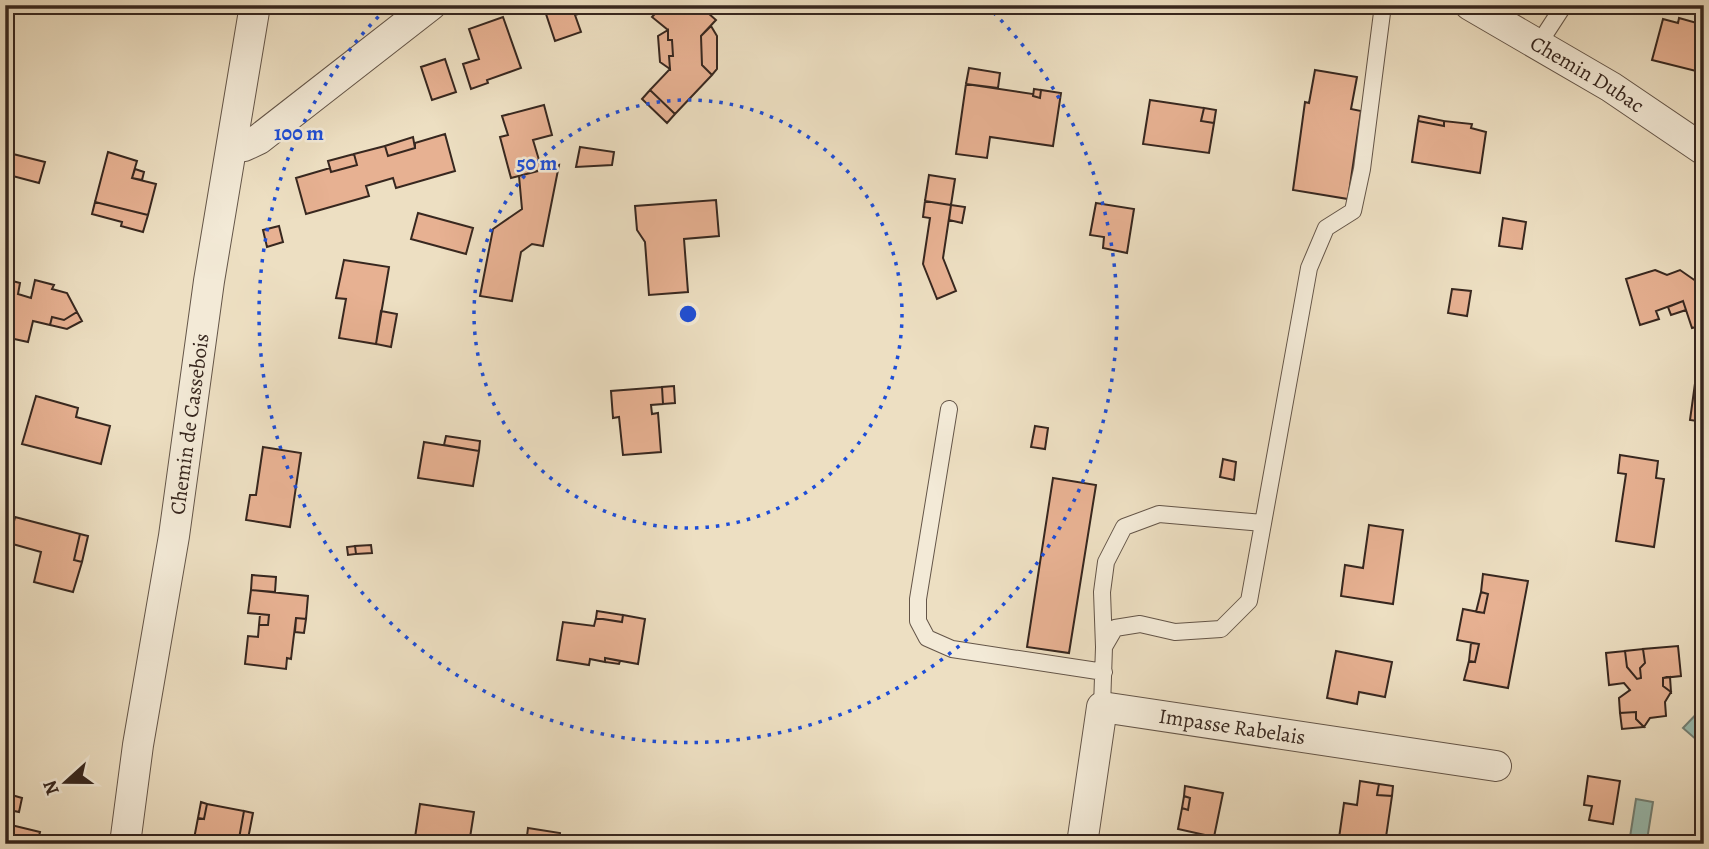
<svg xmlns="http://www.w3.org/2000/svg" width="1709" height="849" font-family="Alegreya,serif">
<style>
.water{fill:#99bdb2;stroke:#728177;stroke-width:2}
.building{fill:#e7b192;stroke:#37271f;stroke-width:2}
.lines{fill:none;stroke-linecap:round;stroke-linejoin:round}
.service-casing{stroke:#645548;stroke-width:18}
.minor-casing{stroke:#645548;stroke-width:32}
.service{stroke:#f3ead7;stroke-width:16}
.minor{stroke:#f3ead7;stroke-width:30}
.ring{fill:none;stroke:#1d4ed8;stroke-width:3.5;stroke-dasharray:3.5 7}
.labels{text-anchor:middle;stroke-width:5;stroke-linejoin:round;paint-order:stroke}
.street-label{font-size:21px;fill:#37271f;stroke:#f3ead7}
.centre{fill:#1d4ed8;stroke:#f3ead7;stroke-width:3.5}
.ring-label{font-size:21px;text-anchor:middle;font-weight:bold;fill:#1d4ed8;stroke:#f3ead7;stroke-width:5;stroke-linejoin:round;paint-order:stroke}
</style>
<rect width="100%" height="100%" fill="#eddfc2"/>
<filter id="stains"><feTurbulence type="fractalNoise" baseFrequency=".00286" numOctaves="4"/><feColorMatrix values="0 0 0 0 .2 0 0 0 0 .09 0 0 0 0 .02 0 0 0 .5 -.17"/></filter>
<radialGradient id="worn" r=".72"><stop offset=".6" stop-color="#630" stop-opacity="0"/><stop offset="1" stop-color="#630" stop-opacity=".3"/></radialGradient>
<path class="water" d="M1704,706V737L1699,742L1683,728Z
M1636,799L1653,802L1647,840L1630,837Z"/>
<path class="building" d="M543,5H582L584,12L575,15L581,32L555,41Z
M663,5H699L716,20L701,36L702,65L712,75L675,114L650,90L670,69L669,56H673L672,40H668V30L652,17Z
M503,17L521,68L487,80L488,83L471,89L463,64L479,59L469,29Z
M1679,18L1704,25V73L1652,60L1663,19L1678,23Z
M711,26L717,36V69L712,75L702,65L701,36Z
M668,30V40H672L673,56H669L670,69L660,62L658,36Z
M445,59L456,92L432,100L421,67Z
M969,68L1000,73L998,88L966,84Z
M1315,70L1357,77L1351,109L1361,111L1348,199L1293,190L1305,102L1309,103Z
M966,84L1033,94V96L1040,98L1041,90L1061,93L1053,146L990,137L987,158L956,154Z
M1034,89L1041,90L1040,98L1033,96Z
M650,90L675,114L667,123L642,99Z
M1150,100L1204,108L1201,121L1214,123L1209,153L1143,144Z
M544,105L552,135L533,140L542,170L511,178L500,137L508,135L502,116Z
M1204,108L1216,110L1214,123L1201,121Z
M1419,116L1444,121V126L1418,121Z
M1418,121L1444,126V121L1472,124L1471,128L1486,132L1480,173L1412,162Z
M445,134L455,171L396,188L393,178L366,186L369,196L306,214L296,178L330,168L331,172L357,165L354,154L385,146L388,156L415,148V143Z
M413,137L415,148L388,156L385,146Z
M580,147L614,152L612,165L576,167Z
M5,152L45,162L39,183L5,174Z
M108,152L137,161L132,178L156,184L148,215L95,202Z
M354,154L357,165L331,172L328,161Z
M559,165L543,246L532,244L521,252L512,301L480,296L493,229L522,209L519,176Z
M135,169L144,172L142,180L132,178Z
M929,175L955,179L951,205L925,201Z
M716,200L719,236L684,239L688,292L649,295L645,242L637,230L635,206Z
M925,201L951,205L943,258L956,291L937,299L923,264L930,218L923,217Z
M95,202L148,215L143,232L121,226L122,222L92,214Z
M1096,203L1134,209L1127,253L1103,248L1104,237L1090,235Z
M951,205L965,207L962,223L949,220Z
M418,213L473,228L466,254L411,239Z
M1503,218L1526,222L1522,249L1499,246Z
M279,226L283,242L267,247L263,230Z
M344,260L389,267L376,344L339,338L346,299L336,298Z
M1655,270L1667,275L1680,270L1703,286L1704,325L1692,328L1683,301L1656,311L1659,319L1640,325L1626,279Z
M5,279L20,283L18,294L31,298L35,280L54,285L52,289L67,293L77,312L64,320L52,317L50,325L33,321L28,342L5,337Z
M1452,289L1471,291L1467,316L1448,313Z
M1683,301L1686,310L1671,315L1668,307Z
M381,311L397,314L391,347L376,344Z
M77,312L82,321L67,329L50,325L52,317L64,320Z
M1697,369L1704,370V422L1690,420Z
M674,386L675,403L663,404L662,387Z
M662,387L663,404L651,405L652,414L658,413L661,452L623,455L619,417L613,418L611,391Z
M36,396L78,408L76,417L110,426L101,464L22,444Z
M5,398L13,400L10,419L5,418Z
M1035,426L1048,428L1045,449L1031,447Z
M446,436L480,441L479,451L444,445Z
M424,442L479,451L473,486L418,478Z
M263,447L301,453L290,527L246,520L250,495H256Z
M1620,455L1658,461L1656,478L1664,479L1654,547L1616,541L1626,474L1618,473Z
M1223,459L1236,462L1234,480L1220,477Z
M1053,478L1096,485L1069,653L1027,647Z
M15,517L80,534L74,560L82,562L73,592L34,582L41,552L9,543Z
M1369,525L1403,530L1393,604L1341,596L1345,565L1363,568Z
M80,534L88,536L82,562L74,560Z
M371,545L372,553L356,554L355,546Z
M355,546L356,554L348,555L347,547Z
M1483,574L1528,581L1508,688L1464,680L1469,661L1475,662L1479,644L1457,640L1463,609L1484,613L1488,594L1481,592Z
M252,575L276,577L275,592L251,590Z
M251,590L308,596L306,619L296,618L291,659L287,658L286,669L245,664L248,636L258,637L259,625H268L269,615L248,613Z
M1481,592L1488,594L1484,613L1476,612Z
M597,611L623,615L622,622L596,618Z
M260,615H269L268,625H259Z
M623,615L645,619L638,664L605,658V662L590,659L589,665L557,660L563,622L594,626L596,618L622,622Z
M296,618L306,619L304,633L295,632Z
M1471,643L1479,644L1475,662L1469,661Z
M1678,646L1681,676L1663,678V686L1671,692L1665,702L1666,716L1650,718L1644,727L1636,719V712L1620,713L1619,698L1630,690L1624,683L1609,685L1606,653L1625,651L1627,667L1637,679L1641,678L1640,668L1645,663L1643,649Z
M1643,649L1645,663L1640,668L1641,678L1637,679L1627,667L1625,651Z
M1336,651L1392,662L1385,697L1359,692L1357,704L1327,698Z
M605,658L620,661L619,664L605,662Z
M1670,677L1671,692L1663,686V678Z
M1636,712V719L1644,727L1622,729L1620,713Z
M1588,776L1620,781L1613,824L1589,820L1592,806L1584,805Z
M1360,781L1379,784L1377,795L1392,796L1385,844L1339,838L1344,803L1357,805Z
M1379,784L1393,786L1392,796L1377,795Z
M1185,786L1223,793L1214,837L1178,829L1182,808L1188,810L1190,798L1184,796Z
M5,793L22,798L19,812L14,811L11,825L40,832L37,844H5Z
M1184,796L1190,798L1188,810L1182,808Z
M201,802L207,804L204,819L198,818Z
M207,804L244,811L238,844H193L198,818L204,819Z
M420,804L474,812L469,844H414Z
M244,811L253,813L247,844H238Z
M528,828L560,833L559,844H526Z"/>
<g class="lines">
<g class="service-casing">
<path id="service" d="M1538,45L1564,5
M949,409L918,599V621L927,638L952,649L1104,672
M1104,647L1102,592L1106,562L1124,527L1159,514L1263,523
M1102,707L1104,647L1115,628L1140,624L1175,632L1221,629L1249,601L1309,268L1326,228L1353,211L1362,169L1383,5"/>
</g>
<g class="minor-casing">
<g id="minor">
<path id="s1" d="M1470,5L1611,87L1704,150"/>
<path d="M233,147L244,146L259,139L431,5"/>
<path id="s2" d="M125,844L138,745L174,536L209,281L255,5"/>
<path id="s3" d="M1082,844L1102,707L1496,766"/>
</g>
</g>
<use href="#service" class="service"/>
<use href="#minor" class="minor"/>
</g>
<g class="ring">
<circle cx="688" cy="314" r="214"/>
<path d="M986 5A429 429 0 1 1 390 5"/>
</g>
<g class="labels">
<g class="street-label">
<text dy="7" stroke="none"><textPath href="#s1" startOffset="136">Chemin Dubac</textPath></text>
<text dy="7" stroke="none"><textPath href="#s2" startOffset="425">Chemin de Cassebois</textPath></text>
<text dy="7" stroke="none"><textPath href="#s3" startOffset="270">Impasse Rabelais</textPath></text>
</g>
</g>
<circle cx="688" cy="314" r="10" class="centre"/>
<g class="ring-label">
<text x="299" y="140">100 m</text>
<text x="537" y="170">50 m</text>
</g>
<rect width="1709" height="849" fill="none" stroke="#eddfc2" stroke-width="28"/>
<rect x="7" y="7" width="1695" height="835" fill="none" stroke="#37271f" stroke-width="3.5"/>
<rect x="14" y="14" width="1681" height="821" fill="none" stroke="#37271f" stroke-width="2"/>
<g transform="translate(66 782) rotate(249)" stroke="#f3ead7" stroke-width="5" paint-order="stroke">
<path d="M0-5L12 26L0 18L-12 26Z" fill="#37271f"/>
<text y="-10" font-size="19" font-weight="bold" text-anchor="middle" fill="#37271f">N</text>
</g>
<rect width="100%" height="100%" filter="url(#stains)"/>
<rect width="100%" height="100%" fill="url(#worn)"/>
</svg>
